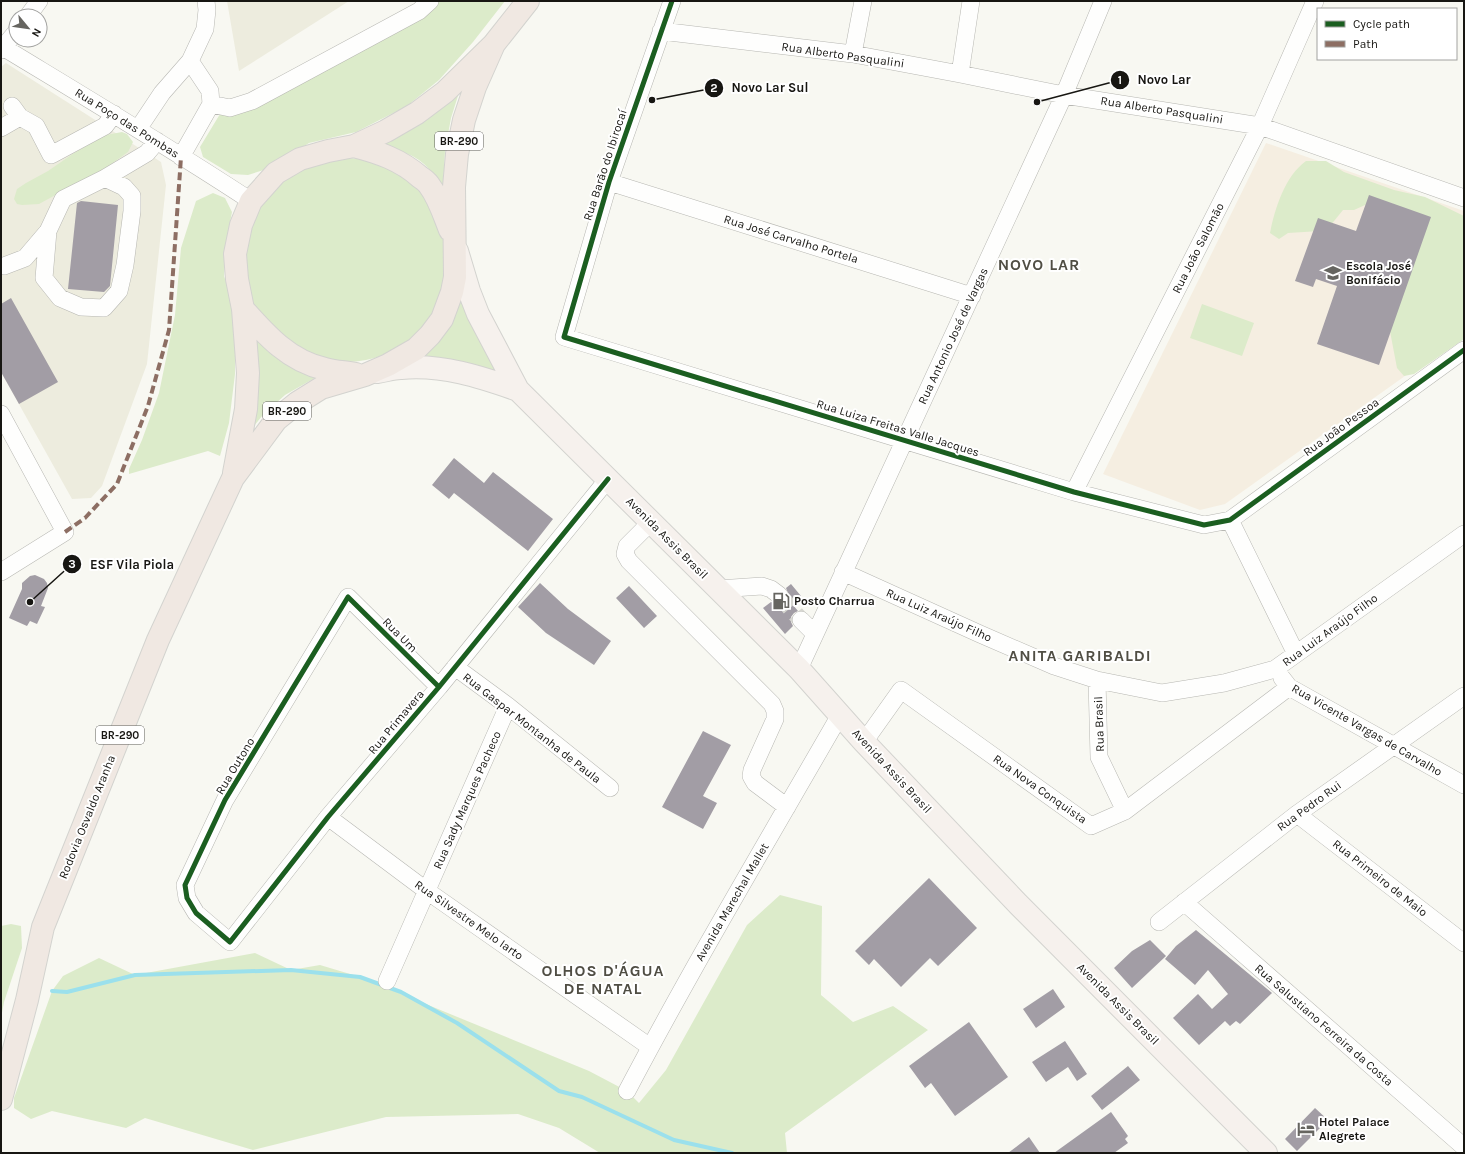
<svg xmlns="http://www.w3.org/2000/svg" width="1465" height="1154" font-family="Karla,sans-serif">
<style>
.built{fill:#edecde}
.education{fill:#f5eee1}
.green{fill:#dcebca}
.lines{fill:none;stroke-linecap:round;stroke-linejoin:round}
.stream{stroke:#9be0ec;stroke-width:4}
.building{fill:#a29da5}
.minor-tunnel{stroke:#d6d6d0;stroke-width:17;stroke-dasharray:17 8;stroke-linecap:butt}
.minor-casing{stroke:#b7b7b2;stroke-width:18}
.major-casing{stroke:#d3d3cf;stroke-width:24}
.highway-casing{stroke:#d3d3cf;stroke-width:24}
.minor{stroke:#fefefd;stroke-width:17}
.major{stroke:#f6f1ed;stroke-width:22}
.highway{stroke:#f0e8e2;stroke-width:22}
.quiet{stroke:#8d6e63;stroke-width:4;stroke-dasharray:8 4;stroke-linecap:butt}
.cycleway-casing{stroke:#fff;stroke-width:8}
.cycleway{stroke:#1b5e20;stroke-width:5}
.labels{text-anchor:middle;stroke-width:4;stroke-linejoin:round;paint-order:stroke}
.shield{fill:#fff;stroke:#5d5c59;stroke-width:1}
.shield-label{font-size:11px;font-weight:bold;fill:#171612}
.street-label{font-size:12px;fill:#171612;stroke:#fff}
.poi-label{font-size:12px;font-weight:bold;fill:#171612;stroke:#fff;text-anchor:start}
.district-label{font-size:16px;font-weight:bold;letter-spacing:1px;fill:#504e44;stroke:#fff}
.leader{fill:none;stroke:#171612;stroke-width:1.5}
.callout-dot{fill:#171612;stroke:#fff;stroke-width:1.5}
.mark-label{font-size:12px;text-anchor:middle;font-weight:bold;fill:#fff}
.callout-label{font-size:13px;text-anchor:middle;font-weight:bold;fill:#171612;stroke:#fff;stroke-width:4;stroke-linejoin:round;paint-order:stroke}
</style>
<rect width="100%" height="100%" fill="#f8f8f2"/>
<path class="built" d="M227,1H349L239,71Z
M6,63L161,162L166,185L147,364L102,486L91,498L72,499L1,372V67Z"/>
<path class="education" d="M1266,143L1464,211V334L1225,504L1200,510L1103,474Z"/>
<path class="green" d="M436,1H505L473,42L439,80L407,106L356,132L309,143L270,168L248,175L231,174L203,157L200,147L220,114L258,106L329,69L418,16Z
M462,83L451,118L445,151L443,188C437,180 431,170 424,164C410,152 392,148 375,143Z
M122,132L127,134L133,142L128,152L107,167L39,204L22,205L17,204L14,199L17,189L26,183L48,171L74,153L106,135Z
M244 260a102 102 0 1 1 204 0a102 102 0 1 1-204 0Z
M1306,161H1326L1344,172L1394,190L1425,197L1464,216V339L1414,374L1404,376L1397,368L1389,326L1398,211L1392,203L1374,201L1354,210H1343L1330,226L1320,231L1288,233L1279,239L1270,233C1275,208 1285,176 1306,161Z
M213,193L225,198L232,212L227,238L224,276L235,309V374L229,423L220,456L208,451L129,474V469L142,440L159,393L175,315L181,248L196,201Z
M463,293L508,380L417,356Z
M1202,304L1254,323L1242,356L1190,338Z
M255,335L320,375L285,395L262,416L245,437Z
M780,895L822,906L821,995L853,1022L893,1006L928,1030L785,1133L787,1153H600L559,1128L518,1114L386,1117L253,1150L145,1118L126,1128L52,1111L31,1119L14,1108V1098L52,991L63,976L99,958L135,975L255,953L291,970L320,965L360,977L589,1071L627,1091L639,1103L666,1070L747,925Z
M11,924L21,926L22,948L4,1002L1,1018V926Z"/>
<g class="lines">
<path class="stream" d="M52,991L67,992L135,975L291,970L360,977L401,992L457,1023L559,1091L582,1097L674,1140L732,1153"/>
</g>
<path class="building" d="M1369,195L1431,217L1379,365L1317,344L1337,286L1316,279L1313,287L1295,281L1318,218L1356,231Z
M81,201L118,205L110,286L104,292L68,289L77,203Z
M11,298L58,382L19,404L1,372V304Z
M454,458L484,483L493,472L553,519L528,551L454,493L449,499L432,485Z
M35,575L44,579L47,583L48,588L41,606L45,607L37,624L30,621L27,626L9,618L22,589V583L30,576Z
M540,583L568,609L611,641L594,665L546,633L518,607Z
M791,584L801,596L792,604L798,611L794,613L791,617V622L793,626L785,634L763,608L771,602L778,605L783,604L787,601L789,596L786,588Z
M629,586L657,616L644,628L616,598Z
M703,731L731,745L703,796L717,803L703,829L662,807Z
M929,878L977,928L938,966L930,958L901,987L874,959L869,965L855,951Z
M1196,930L1272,993L1240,1024L1236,1021L1230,1026L1225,1021L1199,1045L1173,1018L1198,994L1212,1009L1228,994L1208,970L1195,985L1165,959L1176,946Z
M1150,940L1166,956L1132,988L1114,968L1132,951Z
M1053,989L1065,1007L1036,1028L1023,1009Z
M969,1022L1008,1077L955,1116L931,1083L925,1088L909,1066Z
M1065,1041L1087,1074L1077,1081L1068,1067L1046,1082L1032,1062Z
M1128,1066L1140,1080L1102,1110L1091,1096Z
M1315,1108L1328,1120L1297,1151L1285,1139Z
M1111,1112L1128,1136L1125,1139L1128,1143L1114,1153H1054Z
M1029,1137L1040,1153H1008Z"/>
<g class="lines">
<path class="minor-tunnel" d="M779,595L801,620"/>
<g class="minor-casing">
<path id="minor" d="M672,1L609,182L564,337L1074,492L1204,525L1230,520L1464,350
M28,16L39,1
M661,31L853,54L960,74L1064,95L1260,126L1464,198
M1,46C85,97 169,147 251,201
M1,50L16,32
M853,54L863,1
M960,74L971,1
M211,104L230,108L252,101L419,11L430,1
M12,106L20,117L36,126L51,155L105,126L114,114
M1,128L20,117
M138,129L162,93L190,61L205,29L207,10L206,1
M181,157L211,104L210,91L190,61
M105,178L124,187L132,196V211L125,265L119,291L104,308L81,307L60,298L44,278L48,231L63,199L105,178L147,153L157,141
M609,182L972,296
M4,266L25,258L48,231
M1,414L65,532L1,572
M1074,492L1260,126L1315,1
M1230,520L1296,654
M651,522L627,546L625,554L629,561L772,704L775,711V719L752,770L751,776L755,783L787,807
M843,572L980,634L1054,666L1097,680L1162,693L1224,683L1275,669L1464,534
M718,589L762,586L771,589L779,595
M801,620L815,634
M455,667L508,706L610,788
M799,669L1064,95L1103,1
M1282,678L1289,687L1464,785
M1097,680L1099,757L1125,811
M439,687L348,597L225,800L185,885L187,898L196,913L230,942L328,817L439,687L608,479
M864,742L901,690L1091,826L1125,811L1289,687
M1297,814L1464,943
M328,817L427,891L650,1047
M1184,902L1464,1147
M1159,922L1297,814L1464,696
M387,981L508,706
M627,1091C694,964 768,840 840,715"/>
</g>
<g class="major-casing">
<path id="major" d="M457,251L469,291L478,314L518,390L799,669L864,742L1018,904L1266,1153
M377,372C385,371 393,368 401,368C442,364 481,377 518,390"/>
</g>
<g class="highway-casing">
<path id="highway" d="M354,146C378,152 401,160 420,177C423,179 427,182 429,185C439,198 444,215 450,230
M243,309C266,335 289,361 325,369C335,372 345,372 356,374
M234,473L246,409L248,373L243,309L237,279L235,254L241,225L251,201L276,173L300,159L328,151L354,146L386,131L417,113L445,92L494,44L528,1
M1,1099L27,1000L43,927L158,640L233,478L276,420L297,403L321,388L365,375L388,365L416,349L430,335L442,319L452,292L455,277L454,187L457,154L464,120L475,87L494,44"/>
</g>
<use href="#minor" class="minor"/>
<use href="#major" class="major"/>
<use href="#highway" class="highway"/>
<path class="quiet" d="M65,532L85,518L117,484L148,406L169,330L181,157"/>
<g class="cycleway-casing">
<path id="cycleway" d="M672,1L609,182L564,337L1074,492L1204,525L1230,520L1464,350
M439,687L348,597L225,800L185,885L187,898L196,913L230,942L328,817L439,687L608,479"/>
</g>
<use href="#cycleway" class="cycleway"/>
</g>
<defs>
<g id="school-bare" transform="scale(1.38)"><path d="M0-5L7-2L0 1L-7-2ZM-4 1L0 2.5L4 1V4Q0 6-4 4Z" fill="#666560" stroke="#fff" stroke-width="2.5" paint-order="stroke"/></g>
<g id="fuel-bare" transform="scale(1.38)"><path d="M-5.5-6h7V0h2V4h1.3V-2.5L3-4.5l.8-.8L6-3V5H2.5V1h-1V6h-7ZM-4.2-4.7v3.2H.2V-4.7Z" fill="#666560" stroke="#fff" stroke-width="2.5" paint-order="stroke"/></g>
<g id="hotel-bare" transform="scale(1.38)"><path d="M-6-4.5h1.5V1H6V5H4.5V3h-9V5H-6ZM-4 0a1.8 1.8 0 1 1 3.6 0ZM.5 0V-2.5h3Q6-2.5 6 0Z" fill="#666560" stroke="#fff" stroke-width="2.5" paint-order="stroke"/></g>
</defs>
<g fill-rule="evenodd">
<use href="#school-bare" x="1333" y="273"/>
<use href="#fuel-bare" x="781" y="601"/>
<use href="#hotel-bare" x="1306" y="1129"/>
</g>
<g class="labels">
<g class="shield">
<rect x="435" y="132" width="48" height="18" rx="3"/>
<rect x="263" y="402" width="48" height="18" rx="3"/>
<rect x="96" y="726" width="48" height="18" rx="3"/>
</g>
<g class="shield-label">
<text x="459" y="145">BR-290</text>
<text x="287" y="415">BR-290</text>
<text x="120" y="739">BR-290</text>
</g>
<g class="street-label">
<text transform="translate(843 55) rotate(8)" y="4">Rua Alberto Pasqualini</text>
<text transform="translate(1162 110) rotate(9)" y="4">Rua Alberto Pasqualini</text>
<text transform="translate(127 123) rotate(32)" y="4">Rua Poço das Pombas</text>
<text transform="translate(605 165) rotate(-72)" y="4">Rua Barão do Ibirocaí</text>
<text transform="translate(791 239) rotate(17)" y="4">Rua José Carvalho Portela</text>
<text transform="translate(1198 248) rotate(-63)" y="4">Rua João Salomão</text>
<text transform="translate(953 336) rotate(-65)" y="4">Rua Antonio José de Vargas</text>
<text transform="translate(1341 427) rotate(-36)" y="4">Rua João Pessoa</text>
<text transform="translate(898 428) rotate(17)" y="4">Rua Luiza Freitas Valle Jacques</text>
<text transform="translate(667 538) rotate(45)" y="4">Avenida Assis Brasil</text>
<text transform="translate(939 615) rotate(24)" y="4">Rua Luiz Araújo Filho</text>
<text transform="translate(1330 630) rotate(-36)" y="4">Rua Luiz Araújo Filho</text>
<text transform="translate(400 635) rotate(45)" y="4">Rua Um</text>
<text transform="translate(396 722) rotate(-50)" y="4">Rua Primavera</text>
<text transform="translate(1099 724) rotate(-92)" y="4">Rua Brasil</text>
<text transform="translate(532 728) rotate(38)" y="4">Rua Gaspar Montanha de Paula</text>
<text transform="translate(1367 730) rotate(30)" y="4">Rua Vicente Vargas de Carvalho</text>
<text transform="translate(235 766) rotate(-59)" y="4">Rua Outono</text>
<text transform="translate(892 771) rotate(47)" y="4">Avenida Assis Brasil</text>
<text transform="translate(1040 789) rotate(35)" y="4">Rua Nova Conquista</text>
<text transform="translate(467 800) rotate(-66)" y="4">Rua Sady Marques Pacheco</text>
<text transform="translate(1309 806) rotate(-36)" y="4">Rua Pedro Rui</text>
<text transform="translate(87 817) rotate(-68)" y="4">Rodovia Osvaldo Aranha</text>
<text transform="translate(1380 878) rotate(38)" y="4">Rua Primeiro de Maio</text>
<text transform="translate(732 902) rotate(-60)" y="4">Avenida Marechal Mallet</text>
<text transform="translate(469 920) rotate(35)" y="4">Rua Silvestre Melo Iarto</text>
<text transform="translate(1118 1004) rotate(45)" y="4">Avenida Assis Brasil</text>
<text transform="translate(1324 1025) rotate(41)" y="4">Rua Salustiano Ferreira da Costa</text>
</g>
<g class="poi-label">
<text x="1346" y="270">Escola José<tspan x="1346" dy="14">Bonifácio</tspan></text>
<text x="794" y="605">Posto Charrua</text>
<text x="1319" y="1126">Hotel Palace<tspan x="1319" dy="14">Alegrete</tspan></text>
</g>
<g class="district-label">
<text x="1039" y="270">NOVO LAR</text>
<text x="1080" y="661">ANITA GARIBALDI</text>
<text x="603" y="976">OLHOS D'ÁGUA<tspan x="603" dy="18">DE NATAL</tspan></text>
</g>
</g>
<path class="leader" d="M1037 102L1120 80M652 100L714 88M30 602L72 564"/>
<g class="callout-dot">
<circle cx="1037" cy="102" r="4"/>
<circle cx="652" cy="100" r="4"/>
<circle cx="30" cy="602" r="4"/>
<circle cx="1120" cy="80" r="10"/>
<circle cx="714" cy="88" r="10"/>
<circle cx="72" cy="564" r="10"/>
</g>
<g class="mark-label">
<text x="1120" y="84">1</text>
<text x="714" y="92">2</text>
<text x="72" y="568">3</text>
</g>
<g class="callout-label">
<text x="1164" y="84">Novo Lar</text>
<text x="770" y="92">Novo Lar Sul</text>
<text x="132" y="569">ESF Vila Piola</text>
</g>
<rect width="1465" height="1154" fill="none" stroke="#171612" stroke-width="4"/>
<rect x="1317" y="8" width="140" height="52" fill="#ffffff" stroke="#a2a2a0"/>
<rect x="1325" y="21" width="20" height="6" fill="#1b5e20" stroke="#a2a2a0"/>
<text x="1353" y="28" font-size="12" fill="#171612">Cycle path</text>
<rect x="1325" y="41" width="20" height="6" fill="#8d6e63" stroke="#a2a2a0"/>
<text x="1353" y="48" font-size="12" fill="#171612">Path</text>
<g transform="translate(28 28) rotate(119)"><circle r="19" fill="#ffffff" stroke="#a2a2a0"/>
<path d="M0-3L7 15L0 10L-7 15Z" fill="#666560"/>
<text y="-6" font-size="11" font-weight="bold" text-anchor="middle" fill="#171612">N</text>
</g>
</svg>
